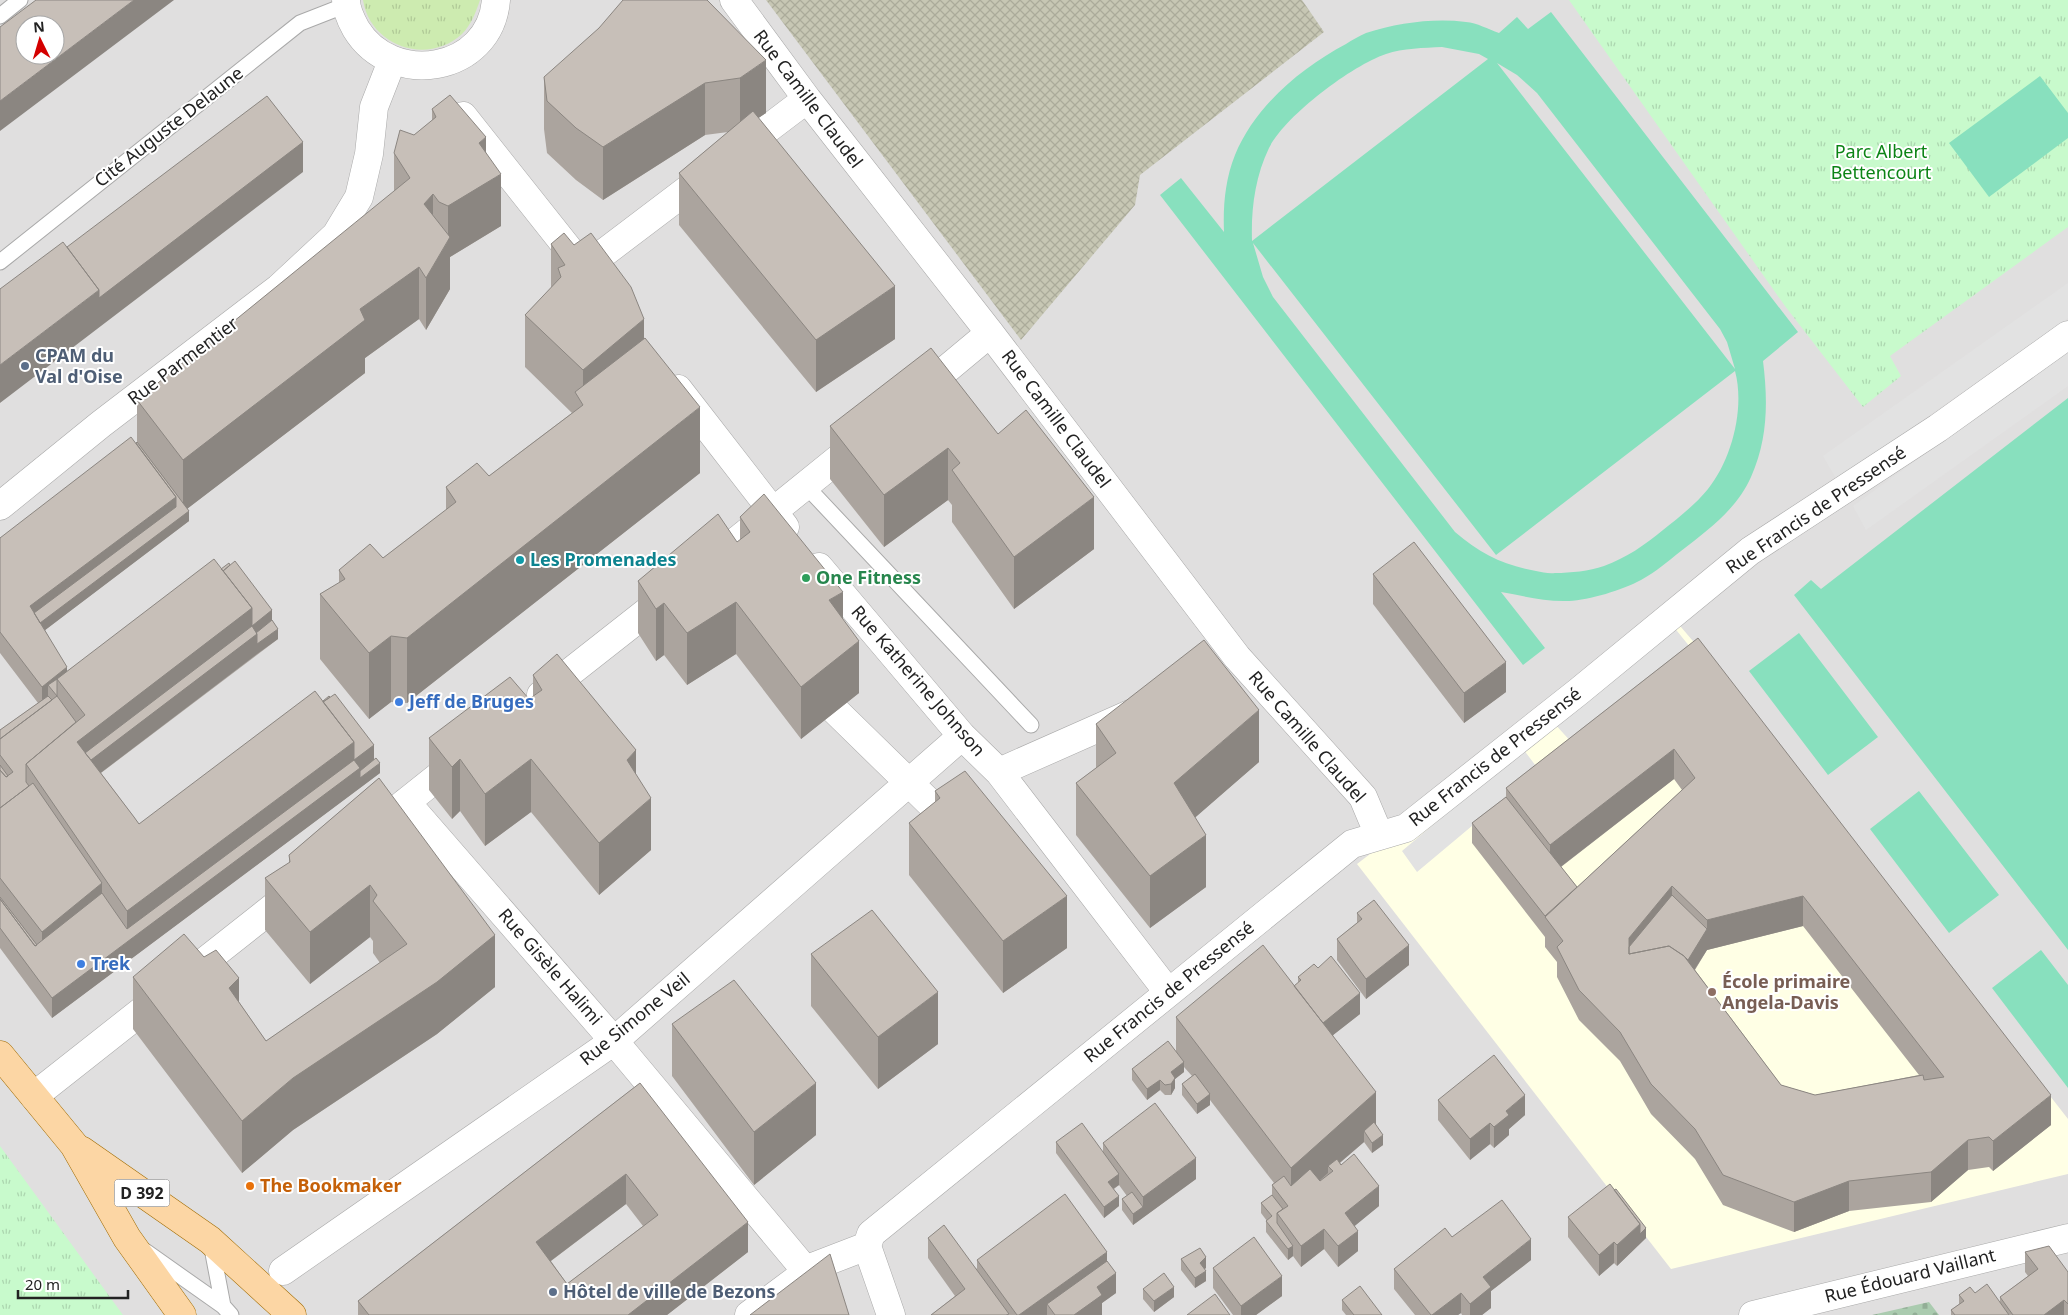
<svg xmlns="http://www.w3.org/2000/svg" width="2068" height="1315" font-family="'Noto Sans',sans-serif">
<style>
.residential{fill:#e0dfdf;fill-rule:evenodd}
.education{fill:#ffffe5}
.construction{fill:url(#construction-cross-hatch)}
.grass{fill:url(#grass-tufts)}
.cemetery{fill:url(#cemetery-stones)}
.park{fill:url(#park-tufts)}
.pitch{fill:#88e0be;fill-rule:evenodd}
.parking{fill:#e2e2e2}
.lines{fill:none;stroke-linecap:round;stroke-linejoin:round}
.lane-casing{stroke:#a9a9a9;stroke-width:17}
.street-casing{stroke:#a9a9a9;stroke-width:29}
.primary-casing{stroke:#a06b00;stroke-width:29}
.lane{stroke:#fff;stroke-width:15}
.street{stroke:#fff;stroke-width:28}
.primary{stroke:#fcd6a4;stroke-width:28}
.wall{fill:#aba49e;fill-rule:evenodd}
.shaded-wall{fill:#8b8681}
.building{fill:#c7bfb8;stroke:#8b8681;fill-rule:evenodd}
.service-dot{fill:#5c6f8a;stroke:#fff;stroke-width:2}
.culture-dot{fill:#0f9aa8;stroke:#fff;stroke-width:2}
.leisure-dot{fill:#2e9e5b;stroke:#fff;stroke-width:2}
.shop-dot{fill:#3f7fe0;stroke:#fff;stroke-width:2}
.education-dot{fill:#8d6e63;stroke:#fff;stroke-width:2}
.food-dot{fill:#e8710a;stroke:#fff;stroke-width:2}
.labels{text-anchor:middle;stroke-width:4;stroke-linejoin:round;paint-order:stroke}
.shield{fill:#fff;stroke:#646464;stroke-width:1}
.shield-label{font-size:16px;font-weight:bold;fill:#222}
.street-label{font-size:18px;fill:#222;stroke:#fff}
.park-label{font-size:18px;fill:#0c8416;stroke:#fff}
.service-label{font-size:18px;font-weight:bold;fill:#4e5e75;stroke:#fff;text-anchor:start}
.culture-label{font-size:18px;font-weight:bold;fill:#0d838f;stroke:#fff;text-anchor:start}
.leisure-label{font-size:18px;font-weight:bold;fill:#27864d;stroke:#fff;text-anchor:start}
.shop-label{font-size:18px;font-weight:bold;fill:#366cbe;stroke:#fff;text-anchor:start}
.education-label{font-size:18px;font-weight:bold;fill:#785e54;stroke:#fff;text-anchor:start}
.food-label{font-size:18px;font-weight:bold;fill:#c56008;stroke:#fff;text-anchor:start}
</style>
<defs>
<pattern id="construction-cross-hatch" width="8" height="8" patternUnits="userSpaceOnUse" patternTransform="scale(1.25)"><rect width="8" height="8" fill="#c7c7b4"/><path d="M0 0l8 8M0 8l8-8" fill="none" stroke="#abab9a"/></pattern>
<pattern id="grass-tufts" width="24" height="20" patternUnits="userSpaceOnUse" patternTransform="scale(1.25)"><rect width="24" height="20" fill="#cdebb0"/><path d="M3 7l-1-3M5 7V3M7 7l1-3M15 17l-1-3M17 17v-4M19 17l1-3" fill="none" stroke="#b0c997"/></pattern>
<pattern id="cemetery-stones" width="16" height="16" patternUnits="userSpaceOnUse" patternTransform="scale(1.25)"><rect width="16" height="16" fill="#aacbaf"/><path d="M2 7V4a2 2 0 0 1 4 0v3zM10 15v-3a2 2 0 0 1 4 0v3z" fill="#92ae96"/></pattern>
<pattern id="park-tufts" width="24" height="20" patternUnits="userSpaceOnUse" patternTransform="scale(1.25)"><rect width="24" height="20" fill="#c8facc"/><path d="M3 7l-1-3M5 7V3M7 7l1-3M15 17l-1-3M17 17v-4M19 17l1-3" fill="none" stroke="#acd6af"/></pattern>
</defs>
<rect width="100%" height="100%" fill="#f2efe9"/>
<path class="residential" d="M0,0H2068V1315H0ZM25,25H55V55H25Z"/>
<path class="education" d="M1675,620L1721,674L2068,1119V1174L1671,1269L1357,864Z"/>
<path class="construction" d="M766,0H1302L1324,32L1140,175L1135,205L1021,340Z"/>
<path class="grass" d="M363,0H480C476,12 471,25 462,34C427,66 370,46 363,0Z"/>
<path class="cemetery" d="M1929,1302L1939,1315H1872Z"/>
<path class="park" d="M1569,0H2068V227L1890,356L1901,376L1863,407L1785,306Z
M0,1146L123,1315H0Z"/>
<path class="pitch" d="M1551,12L1798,332L1763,361C1768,401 1768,439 1751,477C1737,509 1708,530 1681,551C1668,561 1656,572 1641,580C1623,590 1589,600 1569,601C1545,602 1524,596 1501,592L1545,648L1523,665L1160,195L1181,178L1224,232C1223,206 1225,180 1235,155C1255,106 1301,68 1346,44C1352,40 1359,36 1366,33C1398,23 1433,18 1466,22C1477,23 1488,29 1499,33L1517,17L1528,29ZM1442,47L1479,54L1488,59L1252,241C1251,209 1255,177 1269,148C1285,116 1351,66 1386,54C1403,48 1424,48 1442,47ZM1497,63L1517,75L1537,93L1720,329L1727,342L1735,369ZM1253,243L1496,555L1735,371C1745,408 1732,459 1708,489C1695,505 1678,518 1663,530C1645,545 1626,558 1604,566C1589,571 1571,573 1555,573C1549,574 1542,572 1536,571C1503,565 1481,554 1455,532L1273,297L1263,277Z
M2040,76L2068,113V138L1989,197L1949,143Z
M2068,398V950L1794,595L1811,580L1821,589Z
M1799,633L1878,737L1828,775L1749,671Z
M1919,791L1999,895L1949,933L1870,829Z
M2041,950L2068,985V1088L1992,988Z"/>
<path class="parking" d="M2068,283V318L1837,480L1823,456Z
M2068,351V386L1866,530L1853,506Z
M1673,626L1690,647L1573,744L1554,723Z
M1523,749L1539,770L1417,872L1402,851Z"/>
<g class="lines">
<g class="lane-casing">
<path id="lane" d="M0,16L20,0
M0,262L300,23L346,5
M806,486L1031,725
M211,1243L223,1306
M145,1251L223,1306L231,1315"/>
</g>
<g class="street-casing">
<path id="street" d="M346,0C346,10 351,20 356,29C392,88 490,73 496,0
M734,0L807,99L990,333L1237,657L1363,797L1379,835
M463,116L582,266
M584,268L807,99
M678,389L785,527
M918,393L990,333
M0,506L101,424L279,288L336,235L359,197L369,154L374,107L392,61
M708,564L858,443
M819,567L962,736L999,772L1168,992
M809,685L938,811L954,832
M541,695L667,596
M999,772L1130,714
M406,802L614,1041L807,1272
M371,830L459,760
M34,1096L294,891
M283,1271L614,1041L962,736
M749,1315L815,1266L867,1246
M891,1315L867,1246L871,1234L1352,844L1406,828L1578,692L1750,551L1938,428L2068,335
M1753,1315L2068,1238"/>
</g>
<g class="primary-casing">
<path id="primary" d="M0,1055L74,1145L127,1238L182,1315
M81,1150L210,1240L292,1315"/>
</g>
<use href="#lane" class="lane"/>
<use href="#street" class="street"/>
<use href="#primary" class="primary"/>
</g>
<path class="wall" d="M707,0L766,113L758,118L895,339L816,392L679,225V173L728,132L705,135L603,200L576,180L547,153L544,129V77Z
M432,109L486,152L501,226L450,257V289L426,330L419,319L365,358V373L188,508L189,521L45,630L67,671L221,569L272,620L278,639L101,773L139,824L323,701L374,760L380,773L52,1018L0,948V730L38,703L0,653V538L137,442V400L394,192V153L414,135L432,121Z
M551,244L644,339L700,473L407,703L391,702L369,719L320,659V594L339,583V570L383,558L446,510V487L489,476L572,413L525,367V315L551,288Z
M830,426L998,434L1094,549L1014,609L952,522V505L948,500L884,547L830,479Z
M740,517L843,619L859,693L801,739L736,654L687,685L664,655L656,661L638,633V581L737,542L740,540Z
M1373,574L1506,692L1464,723L1373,604Z
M1698,638L2051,1125L1993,1171L1989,1167L1968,1170L1931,1202L1849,1211L1794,1232L1723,1205L1695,1159L1651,1114L1620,1061L1579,1020L1557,977V962L1545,947V937L1472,843V823L1506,797V788ZM1674,779L1682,790L1577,887L1561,867ZM1803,926L1919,1075L1815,1095L1781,1085L1695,970L1707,950Z
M533,675L636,775L651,850L599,895L531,812L485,846L460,811L452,819L429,790V738L529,699L533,696Z
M1096,724L1259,762L1195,817L1206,887L1150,928L1076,835V783L1096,768Z
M379,778L495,987L437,1034L293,1130L242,1173L133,1029V977L239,1002L266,1041L380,963L373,953V941L370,937L310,984L265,930V878L289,863V855Z
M935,791L1067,948L1003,993L909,875V823L935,802Z
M1357,913L1409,965L1366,999L1337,960V939L1357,923Z
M811,954L938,1044L878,1089L811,1006Z
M1298,977L1360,1014L1333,1035L1376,1126L1383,1145L1372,1153L1364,1142L1340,1163L1379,1206L1354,1226L1358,1251L1338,1267L1324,1249L1301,1267L1293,1256L1288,1260L1266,1232V1221H1267L1261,1213V1203L1272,1195V1185L1274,1183L1210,1100V1105L1197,1114L1182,1095V1084L1192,1076L1184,1067V1072L1175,1079V1088L1171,1095H1165L1160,1090L1147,1100L1132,1080V1069L1176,1051V1017L1294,986L1298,983Z
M672,1024L816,1135L754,1185L672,1076Z
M640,1083L748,1252L667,1315H358V1301ZM626,1204L643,1226L567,1284L551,1261Z
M1438,1100L1525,1115L1509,1129V1135L1494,1148L1490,1144L1470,1160L1438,1120Z
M1056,1142L1103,1152V1143L1196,1179L1133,1225L1122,1210V1199L1127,1196L1119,1185L1114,1189L1119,1206L1104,1218L1056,1153Z
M1568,1217L1646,1238L1617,1266L1614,1263L1599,1276L1568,1237Z
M1452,1237L1531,1260L1491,1291V1308L1482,1315H1462L1461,1313L1458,1315H1415L1394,1289V1269Z
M928,1238L977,1269V1260L1107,1261L1116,1293L1102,1303V1315H931L955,1296L928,1258Z
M2025,1252L2068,1272V1315H1951V1310L1959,1304V1295L1975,1293L2000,1302V1297L2028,1276L2025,1272Z
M1181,1259L1206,1268L1204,1269L1206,1281L1195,1288L1181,1270Z
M1213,1268L1282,1296L1256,1315H1233L1213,1288Z
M1143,1289L1174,1297L1154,1312L1143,1299Z
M1342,1300L1382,1315H1346L1342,1310Z"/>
<path class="shaded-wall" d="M134,0H174L0,131V101Z
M766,60V113L740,130V78Z
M705,83V135L603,200V147Z
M486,137V183L501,174V226L450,257V289L426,330V278L448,241V206L479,143Z
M303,142V172L0,403V365L99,290Z
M433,194V246L424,204Z
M419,267V319L365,358V373L183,512V460L360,309Z
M895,286V339L816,392V340Z
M644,319V372L583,404V370Z
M700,407V473L407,703V638Z
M948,448V500L884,547V495Z
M176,497V517L34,624L30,606Z
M1094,497V549L1014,609V557Z
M189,511V521L36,637V626Z
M843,592V644L829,600Z
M736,602V654L687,685V633Z
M664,603V655L656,661V609Z
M252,608L272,610V631L257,642V654L82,787L34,776L85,733Z
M278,629V639L257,654V644Z
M391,636V702L369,719V653Z
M859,641V693L801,739V687Z
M1506,662V692L1464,723V693Z
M67,667V687L57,679V695L48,685V702L42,707V687Z
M1259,710V762L1174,836V783Z
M354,742L374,745V766L360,776V788L52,1018V998L127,942V911Z
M1674,749V779L1550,875V845Z
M636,750V802L627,760Z
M460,759V811L452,819V767Z
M531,759V812L485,846V794Z
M380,763V773L360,788V778Z
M651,798V850L599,895V843Z
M1206,835V887L1150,928V876Z
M102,883V913L42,962V932Z
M370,885V937L310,984V932Z
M1672,886V916L1629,954V938Z
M1067,896V948L1003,993V941Z
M1803,896V926L1707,950V920Z
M1707,929V950L1684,986V966Z
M495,935V987L437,1034L293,1130L242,1173V1121L293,1078Z
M1409,945V965L1366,999V979Z
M239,978V1031L229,988Z
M938,992V1044L878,1089V1037Z
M1360,993V1014L1314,1050V1029Z
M1184,1062V1072L1175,1079V1088L1171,1095V1072Z
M1160,1080V1090L1147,1100V1089Z
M816,1083V1135L754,1185V1132Z
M1376,1092V1130L1364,1131V1142L1331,1170L1328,1166V1173L1291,1206V1168Z
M1210,1094V1105L1197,1114V1104Z
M1525,1095V1115L1509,1129V1135L1494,1148V1127L1506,1111Z
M2051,1095V1125L1993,1171V1141Z
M1490,1123V1144L1470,1160V1139Z
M1383,1135V1145L1372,1153V1143Z
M1968,1140V1170L1931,1202V1172Z
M1196,1158V1179L1133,1225V1214L1143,1207V1197Z
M626,1174V1204L536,1272V1242Z
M1119,1174V1185L1108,1192V1182Z
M1849,1181V1211L1794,1232V1202Z
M1379,1186V1206L1345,1234V1213Z
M1119,1196V1206L1104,1218V1207Z
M748,1222V1252L667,1315H628Z
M1640,1224L1646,1228V1238L1617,1266V1245Z
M1324,1229V1249L1301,1267V1246Z
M1358,1231V1251L1338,1267V1246Z
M1531,1239V1260L1491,1291V1308L1482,1315H1470V1304L1483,1277Z
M1614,1242V1263L1599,1276V1255Z
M1293,1246V1256L1288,1260V1249Z
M1107,1252V1279L1116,1273V1293L1102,1303V1315H1074L1047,1304V1315H1019Z
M1206,1257V1268L1200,1273V1263Z
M1206,1271V1281L1195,1288V1278Z
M1282,1276V1296L1256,1315H1241V1306Z
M1174,1287V1297L1154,1312V1301Z
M1461,1293V1313L1458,1315H1432Z
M2064,1300V1315H2044Z"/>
<path class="building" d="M36,0H134L0,101V27ZM25,25H55V55H25Z
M623,0H707L766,60L740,78L705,83L603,147L576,128L547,101L544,77L599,28Z
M450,95L486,137L479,143L501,174L448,206L439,202L433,194L424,204L450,237L426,278L419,267L360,309L365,320L183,460L137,400L410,178L394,153L400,130L414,135L436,117L432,109Z
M267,96L303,142L99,298V290L67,247Z
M753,111L895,286L816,340L679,173Z
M564,233L574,245L591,233L631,287L644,319L583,370L525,315L561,277L558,268L565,265L551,244Z
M63,242L99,290L0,365V289Z
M645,338L700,407L407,638L391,636L369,653L320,594L345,579L339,570L370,544L383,558L456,502L446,487L477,463L489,476L583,405L575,392Z
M931,348L998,434L1026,410L1094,497L1014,557L952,470L960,463L948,448L884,495L830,426Z
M131,437L176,497L30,606L67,667L42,687L0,632V538Z
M137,442L189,511L40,623L34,613L176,507V497L136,443Z
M764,494L843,592L829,600L859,641L801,687L736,602L687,633L664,603L656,609L638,581L718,514L737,542L750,532L740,517Z
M1414,542L1506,662L1464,693L1373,574Z
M214,559L252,608L77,742L134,817L139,824L315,691L354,742L127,911L26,764L85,715L57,679Z
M235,561L272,610L252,626V608L223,571Z
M229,563L230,565L223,571L221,569Z
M272,620L278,629L257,644V634L256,633Z
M252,626L257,634L91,760L85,753Z
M1698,638L2051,1095L1993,1141L1989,1137L1968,1140L1931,1172L1849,1181L1794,1202L1723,1175L1695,1129L1651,1084L1620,1032L1579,990L1557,947L1563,941L1545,917L1695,778L1674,749L1550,845L1506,788ZM1672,886L1707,920L1803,896L1944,1077L1924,1080L1923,1075L1815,1095L1781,1085L1684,956L1669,946L1629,954V938Z
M1204,640L1259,710L1174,783L1206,835L1150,876L1076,783L1116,753L1096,724Z
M557,654L636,750L627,760L651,798L599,843L531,759L485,794L460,759L452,767L429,738L510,677L529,699L542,690L533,675Z
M57,679V696L48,685Z
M335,694L374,745L354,760V742L323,702Z
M48,696L52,700L0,739V730Z
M57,696L76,722L26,764V782L29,786L0,808V770L6,777L13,772L0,755V739Z
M329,696L330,697L323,702V701Z
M376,758L380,763L360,778V771Z
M354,760L360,768L52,998L0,928V899L35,946L102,893L127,929Z
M0,765L8,776L6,777L0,770Z
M965,771L1067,896L1003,941L909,823L940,798L935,791Z
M379,778L495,935L437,982L293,1078L242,1121L133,977L184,934L204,957L216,950L239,978L229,988L266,1041L407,944L373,901L377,895L370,885L310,932L265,878L290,862L289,855Z
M33,783L102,883L42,932L0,878V808Z
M1506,797L1577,887L1545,916L1472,823Z
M1672,895L1707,929L1688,960L1684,956L1669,946L1629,954V947Z
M0,897L37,945L35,946L0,899Z
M1374,900L1409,945L1366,979L1337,939L1362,919L1357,913Z
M872,910L938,992L878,1037L811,954Z
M1263,945L1376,1092L1291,1168L1176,1017Z
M1331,956L1360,993L1323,1023L1294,986L1301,980L1298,977L1314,964L1318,968Z
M734,980L816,1083L754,1132L672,1024Z
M1168,1041L1184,1062L1171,1072L1175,1078L1171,1084L1165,1085L1160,1080L1147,1089L1132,1069Z
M1494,1055L1525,1095L1506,1111L1509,1115L1494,1127L1490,1123L1470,1139L1438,1100Z
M1195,1074L1210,1094L1197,1104L1182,1084Z
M640,1083L748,1222L628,1315H369L358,1301ZM626,1174L658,1215L567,1284L536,1242Z
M1155,1103L1196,1158L1143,1197L1103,1143Z
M1374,1122L1383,1135L1372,1143L1364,1131Z
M1082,1123L1119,1174L1108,1182L1119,1196L1104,1207L1056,1142Z
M1354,1154L1379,1186L1345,1213L1358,1231L1338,1246L1324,1229L1301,1246L1277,1213L1288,1206L1272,1185L1284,1176L1291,1186L1310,1169L1320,1181L1333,1171L1328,1166L1337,1159L1341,1165Z
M1610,1184L1640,1224L1617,1245L1614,1242L1599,1255L1568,1217Z
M1616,1189L1646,1228L1640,1234V1224L1614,1190Z
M1132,1192L1143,1207L1133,1214L1122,1199Z
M1065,1194L1107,1252L1019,1315H1017L977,1260Z
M1272,1195L1283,1209L1277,1213V1223L1293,1246L1288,1249L1266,1221L1272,1216L1261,1203Z
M1502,1200L1531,1239L1483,1277L1491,1287L1470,1304L1461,1293L1432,1315H1431L1394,1269L1445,1228L1452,1237Z
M944,1225L1009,1314L1006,1315H931L965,1289L928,1238Z
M1254,1237L1282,1276L1241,1306L1213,1268Z
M2049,1246L2068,1272V1304L2064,1300L2044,1315H2013L2000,1297L2038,1269L2025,1252Z
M1200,1248L1206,1257L1200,1263L1206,1271L1195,1278L1181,1259Z
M830,1254L849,1315H750Z
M1107,1261L1116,1273L1097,1287L1102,1295L1074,1315H1055L1047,1304Z
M1164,1273L1174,1287L1154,1301L1143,1289Z
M1987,1284L2009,1315H1955L1951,1310L1964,1301L1959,1295L1970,1287L1975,1293Z
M1360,1286L1382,1315H1354L1342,1300Z
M1215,1294L1230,1315H1187Z"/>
<g class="service-dot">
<circle cx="25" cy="366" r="5"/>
<circle cx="553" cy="1292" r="5"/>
</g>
<circle class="culture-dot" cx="520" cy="560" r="5"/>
<circle class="leisure-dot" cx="806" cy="578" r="5"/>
<g class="shop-dot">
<circle cx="399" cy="702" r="5"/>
<circle cx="81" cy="964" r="5"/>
</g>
<circle class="education-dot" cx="1712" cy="992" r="5"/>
<circle class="food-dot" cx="250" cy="1186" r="5"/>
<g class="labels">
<rect class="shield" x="114.5" y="1179.5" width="55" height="27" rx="4"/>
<g class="shield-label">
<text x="142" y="1199">D 392</text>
</g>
<g class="street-label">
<text transform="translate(808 99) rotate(53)" y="6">Rue Camille Claudel</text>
<text transform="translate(169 127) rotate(-38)" y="6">Cité Auguste Delaune</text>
<text transform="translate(183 361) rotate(-37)" y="6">Rue Parmentier</text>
<text transform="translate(1056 419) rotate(53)" y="6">Rue Camille Claudel</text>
<text transform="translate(1816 510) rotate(-34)" y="6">Rue Francis de Pressensé</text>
<text transform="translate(918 681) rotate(49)" y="6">Rue Katherine Johnson</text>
<text transform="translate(1307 737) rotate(49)" y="6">Rue Camille Claudel</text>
<text transform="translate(1495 757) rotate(-38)" y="6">Rue Francis de Pressensé</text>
<text transform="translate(550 967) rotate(49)" y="6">Rue Gisèle Halimi</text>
<text transform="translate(1169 992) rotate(-39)" y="6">Rue Francis de Pressensé</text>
<text transform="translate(635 1019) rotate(-39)" y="6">Rue Simone Veil</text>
<text transform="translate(1910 1276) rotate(-14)" y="6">Rue Édouard Vaillant</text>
</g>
<g class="park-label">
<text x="1881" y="158">Parc Albert<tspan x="1881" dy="21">Bettencourt</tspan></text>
</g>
<g class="service-label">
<text x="35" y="362">CPAM du<tspan x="35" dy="21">Val d'Oise</tspan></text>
<text x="563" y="1298">Hôtel de ville de Bezons</text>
</g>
<g class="culture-label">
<text x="530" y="566">Les Promenades</text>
</g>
<g class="leisure-label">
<text x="816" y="584">One Fitness</text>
</g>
<g class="shop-label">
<text x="409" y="708">Jeff de Bruges</text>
<text x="91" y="970">Trek</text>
</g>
<g class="education-label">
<text x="1722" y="988">École primaire<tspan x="1722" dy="21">Angela-Davis</tspan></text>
</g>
<g class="food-label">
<text x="260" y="1192">The Bookmaker</text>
</g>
</g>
<g transform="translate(40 40) rotate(355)"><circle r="24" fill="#ffffff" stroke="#a7a7a7"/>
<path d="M0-4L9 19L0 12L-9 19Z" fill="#d40000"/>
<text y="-8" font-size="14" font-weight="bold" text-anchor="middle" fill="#222222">N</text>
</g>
<path d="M18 1290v8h110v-8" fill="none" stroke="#222222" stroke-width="2.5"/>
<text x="25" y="1290" font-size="15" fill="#222222" stroke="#ffffff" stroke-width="4" paint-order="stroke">20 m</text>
</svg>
